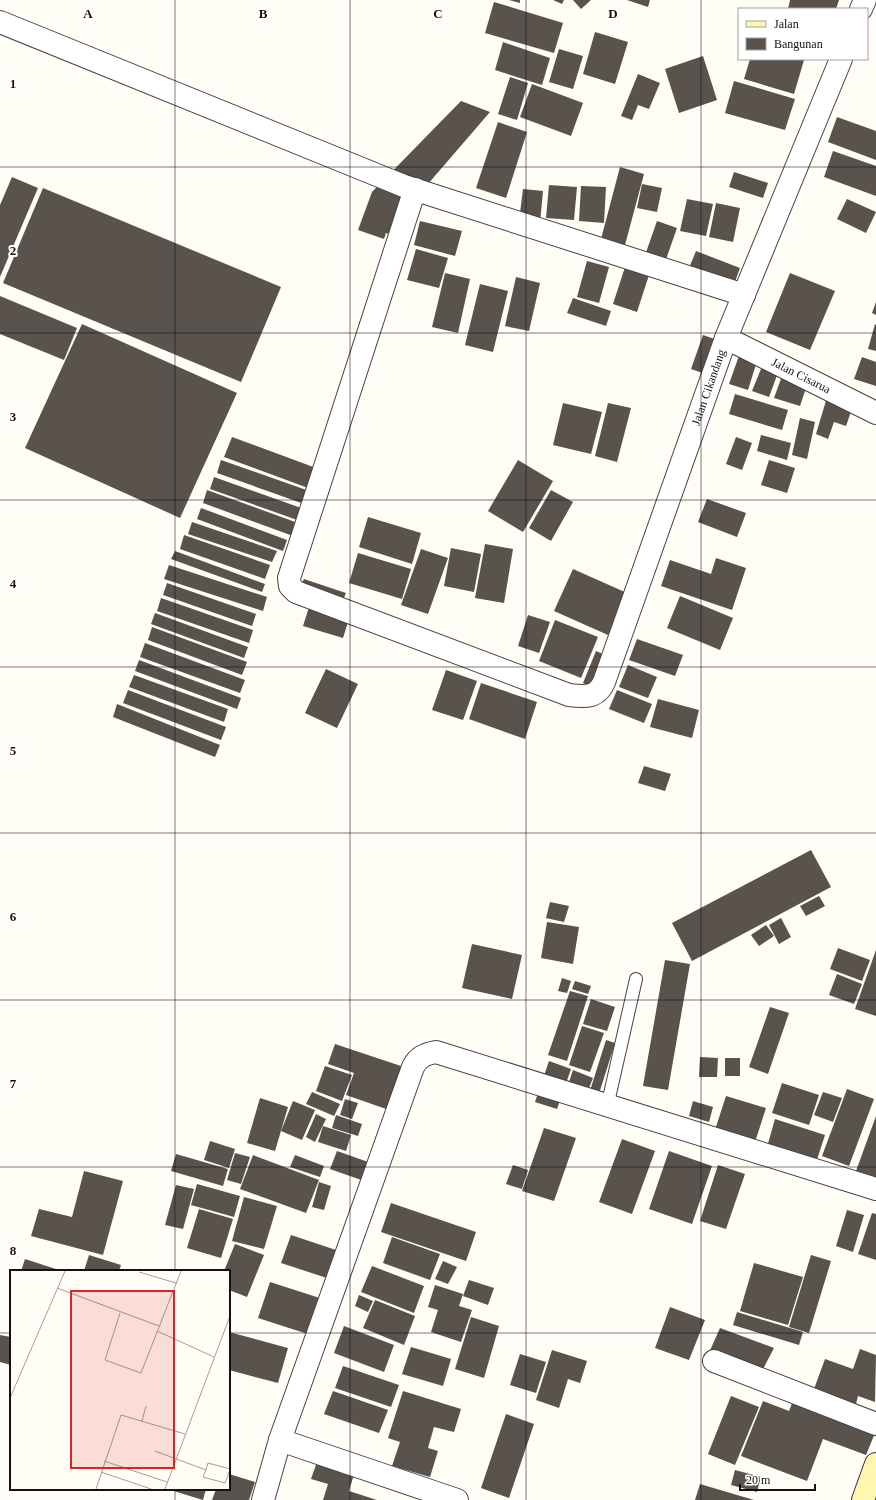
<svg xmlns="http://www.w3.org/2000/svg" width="876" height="1500" font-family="Georgia,serif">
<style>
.building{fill:#5a524d}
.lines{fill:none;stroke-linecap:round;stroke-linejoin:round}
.service-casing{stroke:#444;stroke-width:14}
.minor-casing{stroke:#444;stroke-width:24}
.secondary-casing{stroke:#333;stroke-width:24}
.service{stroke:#fff;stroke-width:12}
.minor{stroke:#fff;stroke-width:22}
.secondary{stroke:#fff6b0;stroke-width:22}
.grid{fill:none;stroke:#111;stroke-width:1;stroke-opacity:0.55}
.labels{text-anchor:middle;stroke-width:4;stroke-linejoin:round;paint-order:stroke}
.street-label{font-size:12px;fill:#111;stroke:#fff}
.inset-road{fill:none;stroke:#a09f9a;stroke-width:1}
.view{fill:#d62828;fill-opacity:0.15;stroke:#d62828;stroke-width:2}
.inset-edge{fill:none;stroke:#111;stroke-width:2}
.grid-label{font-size:13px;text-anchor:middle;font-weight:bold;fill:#111;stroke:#fff;stroke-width:4;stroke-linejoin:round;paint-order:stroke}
</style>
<rect width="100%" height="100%" fill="#fffdf5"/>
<path class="building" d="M509,0H520V3Z
M553,0H564L562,4Z
M573,0H591L581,9Z
M627,0H650L648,7Z
M790,0H839L836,9H788Z
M494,2L563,23L554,53L485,33Z
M595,32L628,42L615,84L583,74Z
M503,42L550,58L542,85L495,70Z
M559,49L583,56L573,89L549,82Z
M703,56L717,100L679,113L665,69Z
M750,59H800L804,60L794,94L744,79Z
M638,74L660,83L649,109L638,105L632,120L621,116Z
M510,77L528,83L517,120L498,114Z
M734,81L795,99L785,130L725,113Z
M532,84L583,103L571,136L520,117Z
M461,101L490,112L409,206L397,237L386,233L384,239L358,230L372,192Z
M837,117L876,131V160L828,142Z
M498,122L527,132L506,198L476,188Z
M833,151L876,166V196L824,177Z
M620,167L644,174L625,245L601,239Z
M734,172L768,183L763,198L729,187Z
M12,177L38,188L0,277V205Z
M642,184L662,188L657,212L637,208Z
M549,185L577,187L574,220L546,218Z
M581,186L606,187L604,223L579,221Z
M43,188L281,287L241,382L3,283Z
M523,189L543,191L540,223L519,221Z
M687,199L713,204L706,236L680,231Z
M847,199L876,212L866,233L837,219Z
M716,203L740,208L733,242L709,237Z
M420,221L462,231L455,256L414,245Z
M657,221L677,228L662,271L642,264Z
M416,249L448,258L439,288L407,280Z
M696,251L740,268L732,290L687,273Z
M587,261L609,267L599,303L577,297Z
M626,264L650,272L637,312L613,304Z
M445,273L470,279L458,333L432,327Z
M790,273L835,291L810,350L766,332Z
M516,277L540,283L529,331L505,326Z
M480,284L508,291L493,352L465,345Z
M0,296L77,328L64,360L0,334Z
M573,298L611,311L606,326L567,313Z
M876,302V315L872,313Z
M82,324L237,393L180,518L25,448Z
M875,324L876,325V351L868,349Z
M703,335L729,344L717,378L691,369Z
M740,353L758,358L748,390L729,384Z
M862,357L876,362V386L854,379Z
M763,364L779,370L769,397L752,391Z
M782,376L807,385L800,406L774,398Z
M735,394L788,410L782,430L729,414Z
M828,394L854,403L846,426L834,422L828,439L816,434Z
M563,403L602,412L591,454L553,445Z
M608,403L631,408L617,462L595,456Z
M800,418L815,422L807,459L792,455Z
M761,435L791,443L787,460L757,451Z
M232,437L316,468L308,488L224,457Z
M736,437L752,443L742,470L726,464Z
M221,460L312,492L307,505L217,473Z
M518,460L553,481L523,532L488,511Z
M769,460L795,468L787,493L761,485Z
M214,477L304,509L300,521L210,489Z
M207,490L298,523L293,536L203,503Z
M551,490L573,502L551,541L529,528Z
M707,499L746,513L737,537L698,522Z
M201,508L287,540L283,551L197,519Z
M368,517L421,533L412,564L359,547Z
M192,522L277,551L272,562L188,534Z
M184,535L270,565L265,579L180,549Z
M485,544L513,549L504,603L475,598Z
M451,548L481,554L474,592L444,586Z
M421,549L448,558L428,614L401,605Z
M175,551L265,584L262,592L171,559Z
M358,553L411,569L402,599L349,583Z
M716,558L746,568L732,610L661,586L670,560L711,574Z
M169,565L267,597L263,611L164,579Z
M573,569L627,593L608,635L554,611Z
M304,579L346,593L342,602L300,587Z
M167,583L256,614L252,626L163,595Z
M680,596L733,618L720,650L667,628Z
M161,598L253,630L249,643L157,611Z
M310,604L350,616L343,638L303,626Z
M155,613L248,647L244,658L151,624Z
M528,615L550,622L539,653L518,646Z
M555,620L598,637L581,678L539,661Z
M152,627L247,662L242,675L148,640Z
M637,639L683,655L675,676L629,660Z
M145,643L245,680L240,693L140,657Z
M596,651L603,654L590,686L583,683Z
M139,660L241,698L237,709L135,671Z
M628,665L657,677L648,698L619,687Z
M326,669L358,684L337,728L305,713Z
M446,670L477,681L463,720L432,710Z
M134,675L228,709L224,722L129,687Z
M481,683L537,702L525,739L469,719Z
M128,690L226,727L221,740L123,703Z
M617,690L652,704L644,723L609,709Z
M658,699L699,710L692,738L650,727Z
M117,704L220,745L215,757L113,717Z
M644,766L671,774L665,791L638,783Z
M811,850L831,887L692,961L672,923Z
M819,896L825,906L806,916L800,906Z
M550,902L569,906L564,922L546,918Z
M781,918L791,937L779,944L769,925Z
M547,922L579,927L573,964L541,958Z
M766,925L774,936L759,946L751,935Z
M472,944L522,955L512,999L462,988Z
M838,948L870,960L862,981L830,969Z
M876,950V1016L855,1009Z
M665,960L690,964L668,1090L643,1086Z
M837,974L862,984L854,1004L829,995Z
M562,978L571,981L567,993L558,991Z
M575,981L591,986L588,994L572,989Z
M570,991L588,996L567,1061L548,1055Z
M591,999L615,1007L607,1031L583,1024Z
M770,1007L789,1013L768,1074L749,1067Z
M582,1026L604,1033L590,1072L569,1065Z
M606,1040L615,1043L597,1100L588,1097Z
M335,1044L404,1067L389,1110L346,1095L354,1073L328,1064Z
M700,1057L718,1058L717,1077H699Z
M725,1058H740V1076H725Z
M549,1061L571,1069L557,1109L535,1102Z
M325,1066L352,1075L342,1101L316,1091Z
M573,1070L593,1078L585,1098L566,1091Z
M782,1083L819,1095L809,1125L772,1113Z
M847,1089L874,1099L849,1166L822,1156Z
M312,1092L340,1104L334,1116L306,1104Z
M823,1092L842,1098L833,1122L814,1115Z
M726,1096L766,1108L755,1142L715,1130Z
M260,1098L288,1107L275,1151L247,1143Z
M345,1099L358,1103L352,1119L340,1115Z
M293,1101L315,1110L302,1140L281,1131Z
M693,1101L713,1107L709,1122L689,1116Z
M316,1114L326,1119L315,1142L306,1137Z
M336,1115L362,1124L358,1136L332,1128Z
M876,1116V1178L856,1171Z
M775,1119L825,1135L814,1169L765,1154Z
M323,1126L351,1135L346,1151L318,1142Z
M544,1128L576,1138L554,1201L522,1191Z
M622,1139L655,1151L632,1214L599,1202Z
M210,1141L235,1149L229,1168L204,1160Z
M337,1151L371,1163L364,1181L330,1169Z
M669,1151L712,1166L692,1224L649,1209Z
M235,1153L250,1157L241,1184L227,1180Z
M176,1154L228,1169L223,1186L171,1171Z
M253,1155L319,1180L306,1213L240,1189Z
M295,1155L324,1166L320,1177L290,1167Z
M513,1165L528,1170L522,1189L506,1184Z
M718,1165L745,1174L726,1229L700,1221Z
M84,1171L123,1181L103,1255L31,1236L39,1209L72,1217Z
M319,1182L331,1186L324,1210L312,1207Z
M197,1184L240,1196L234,1217L191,1205Z
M176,1185L194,1189L183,1229L165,1225Z
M244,1197L277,1206L264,1249L232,1241Z
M391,1203L476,1232L466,1261L381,1232Z
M199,1209L233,1219L221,1258L187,1248Z
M847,1210L864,1215L853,1252L836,1246Z
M872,1213L876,1214V1260L858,1254Z
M291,1235L342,1252L333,1280L281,1263Z
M392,1237L440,1254L430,1280L383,1263Z
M235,1244L264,1255L247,1297L229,1290V1271H224Z
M89,1255L121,1265L119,1271H84Z
M811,1255L831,1261L809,1333L789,1327Z
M25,1259L62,1271H21Z
M443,1261L457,1267L448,1284L435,1279Z
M754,1263L803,1277L788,1325L740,1311Z
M372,1266L424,1286L414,1313L361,1292Z
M469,1280L494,1288L488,1305L463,1296Z
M270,1282L329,1301L317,1337L258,1318Z
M435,1285L463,1294L459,1306L472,1310L461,1342L431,1332L438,1310L428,1307Z
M359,1295L373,1301L368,1312L355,1306Z
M375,1300L415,1316L404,1345L363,1328Z
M670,1307L705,1320L689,1360L655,1348Z
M737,1312L803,1332L799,1345L733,1325Z
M471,1317L499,1326L484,1378L455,1369Z
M344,1326L394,1345L384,1372L334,1353Z
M720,1328L774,1348L761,1373L708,1355Z
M229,1332L288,1348L278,1383L229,1370Z
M0,1335L11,1337V1365L0,1362Z
M411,1347L451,1359L443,1386L402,1374Z
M860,1349L876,1355L875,1402L858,1396L856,1404L814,1389L825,1359L853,1369Z
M552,1350L587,1361L580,1383L568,1379L559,1408L536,1400Z
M520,1354L546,1362L536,1393L510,1385Z
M343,1366L399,1385L391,1407L335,1388Z
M333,1391L388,1410L379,1433L324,1414Z
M403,1391L461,1409L454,1432L434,1427L428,1448L438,1451L430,1477L392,1466L400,1442L388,1438Z
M731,1396L759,1407L735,1465L708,1454Z
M763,1401L789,1411L793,1401L875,1433L866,1455L823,1439L807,1481L741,1456Z
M506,1414L534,1424L509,1498L481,1488Z
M318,1459L355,1471L349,1491L377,1500H323L328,1484L311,1479Z
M735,1470L761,1477L757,1492L731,1485Z
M229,1474L255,1482L249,1500H212L216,1489H229Z
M700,1484L754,1500H695Z
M167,1489H206L203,1500Z"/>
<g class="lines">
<g class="service-casing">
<path id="service" d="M607,1107L636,979"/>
</g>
<g class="minor-casing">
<g id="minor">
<path d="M861,9L865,0"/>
<path d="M0,22L404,186L744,295"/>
<path id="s1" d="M415,189L289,578L290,586L296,592L569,695C585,697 597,698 604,682L726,338L841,59"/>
<path id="s2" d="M726,338L876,413"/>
<path d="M714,1361L876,1424"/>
<path d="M280,1440L457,1500"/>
<path d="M263,1500L280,1440L413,1067C418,1057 425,1054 436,1052L876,1189"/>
</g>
</g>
<g class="secondary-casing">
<path id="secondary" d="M863,1500L876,1464"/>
</g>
<use href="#service" class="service"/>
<use href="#minor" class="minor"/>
<use href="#secondary" class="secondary"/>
</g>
<path class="grid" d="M175,0V1271M350,0V1500M526,0V1500M701,0V1500M0,167H876M0,333H876M0,500H876M0,667H876M0,833H876M0,1000H876M0,1167H876M0,1333H11M229,1333H876M175,1489V1500"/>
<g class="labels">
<g class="street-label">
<text dy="4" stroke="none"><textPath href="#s2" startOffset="84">Jalan Cisarua</textPath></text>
<text dy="4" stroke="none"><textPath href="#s1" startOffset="1071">Jalan Cikandang</textPath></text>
</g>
</g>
<g transform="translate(10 1270)">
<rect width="220" height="220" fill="#fffdf5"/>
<path class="inset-road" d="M129,2L166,13M47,18L149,56M110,43L95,90L131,103L171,1M147,61L204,87M0,128L55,1M132,151L136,136M145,181L196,200L198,193L220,199M94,191L157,212M196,200L193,207L215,213L220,200M91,202L141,219M86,219L111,145L175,164M155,219L220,46"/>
<path class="view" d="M61,21H164V198H61Z"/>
<rect width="220" height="220" class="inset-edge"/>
</g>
<g class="grid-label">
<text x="88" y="18">A</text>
<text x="263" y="18">B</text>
<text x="438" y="18">C</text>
<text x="613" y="18">D</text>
<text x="13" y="88">1</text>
<text x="13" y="255">2</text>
<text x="13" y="421">3</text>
<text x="13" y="588">4</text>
<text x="13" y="755">5</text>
<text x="13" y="921">6</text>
<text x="13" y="1088">7</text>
<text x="13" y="1255">8</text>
</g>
<rect x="738" y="8" width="130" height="52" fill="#ffffff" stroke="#a0a0a0"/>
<rect x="746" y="21" width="20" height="6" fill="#fff6b0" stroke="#a0a0a0"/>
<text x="774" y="28" font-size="12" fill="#111111">Jalan</text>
<rect x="746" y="38" width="20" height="12" fill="#5a524d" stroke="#a0a0a0"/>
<text x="774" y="48" font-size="12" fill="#111111">Bangunan</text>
<path d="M740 1484v6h75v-6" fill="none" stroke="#111111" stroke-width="2"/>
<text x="746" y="1484" font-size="12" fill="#111111" stroke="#ffffff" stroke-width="3" paint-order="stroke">20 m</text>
</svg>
